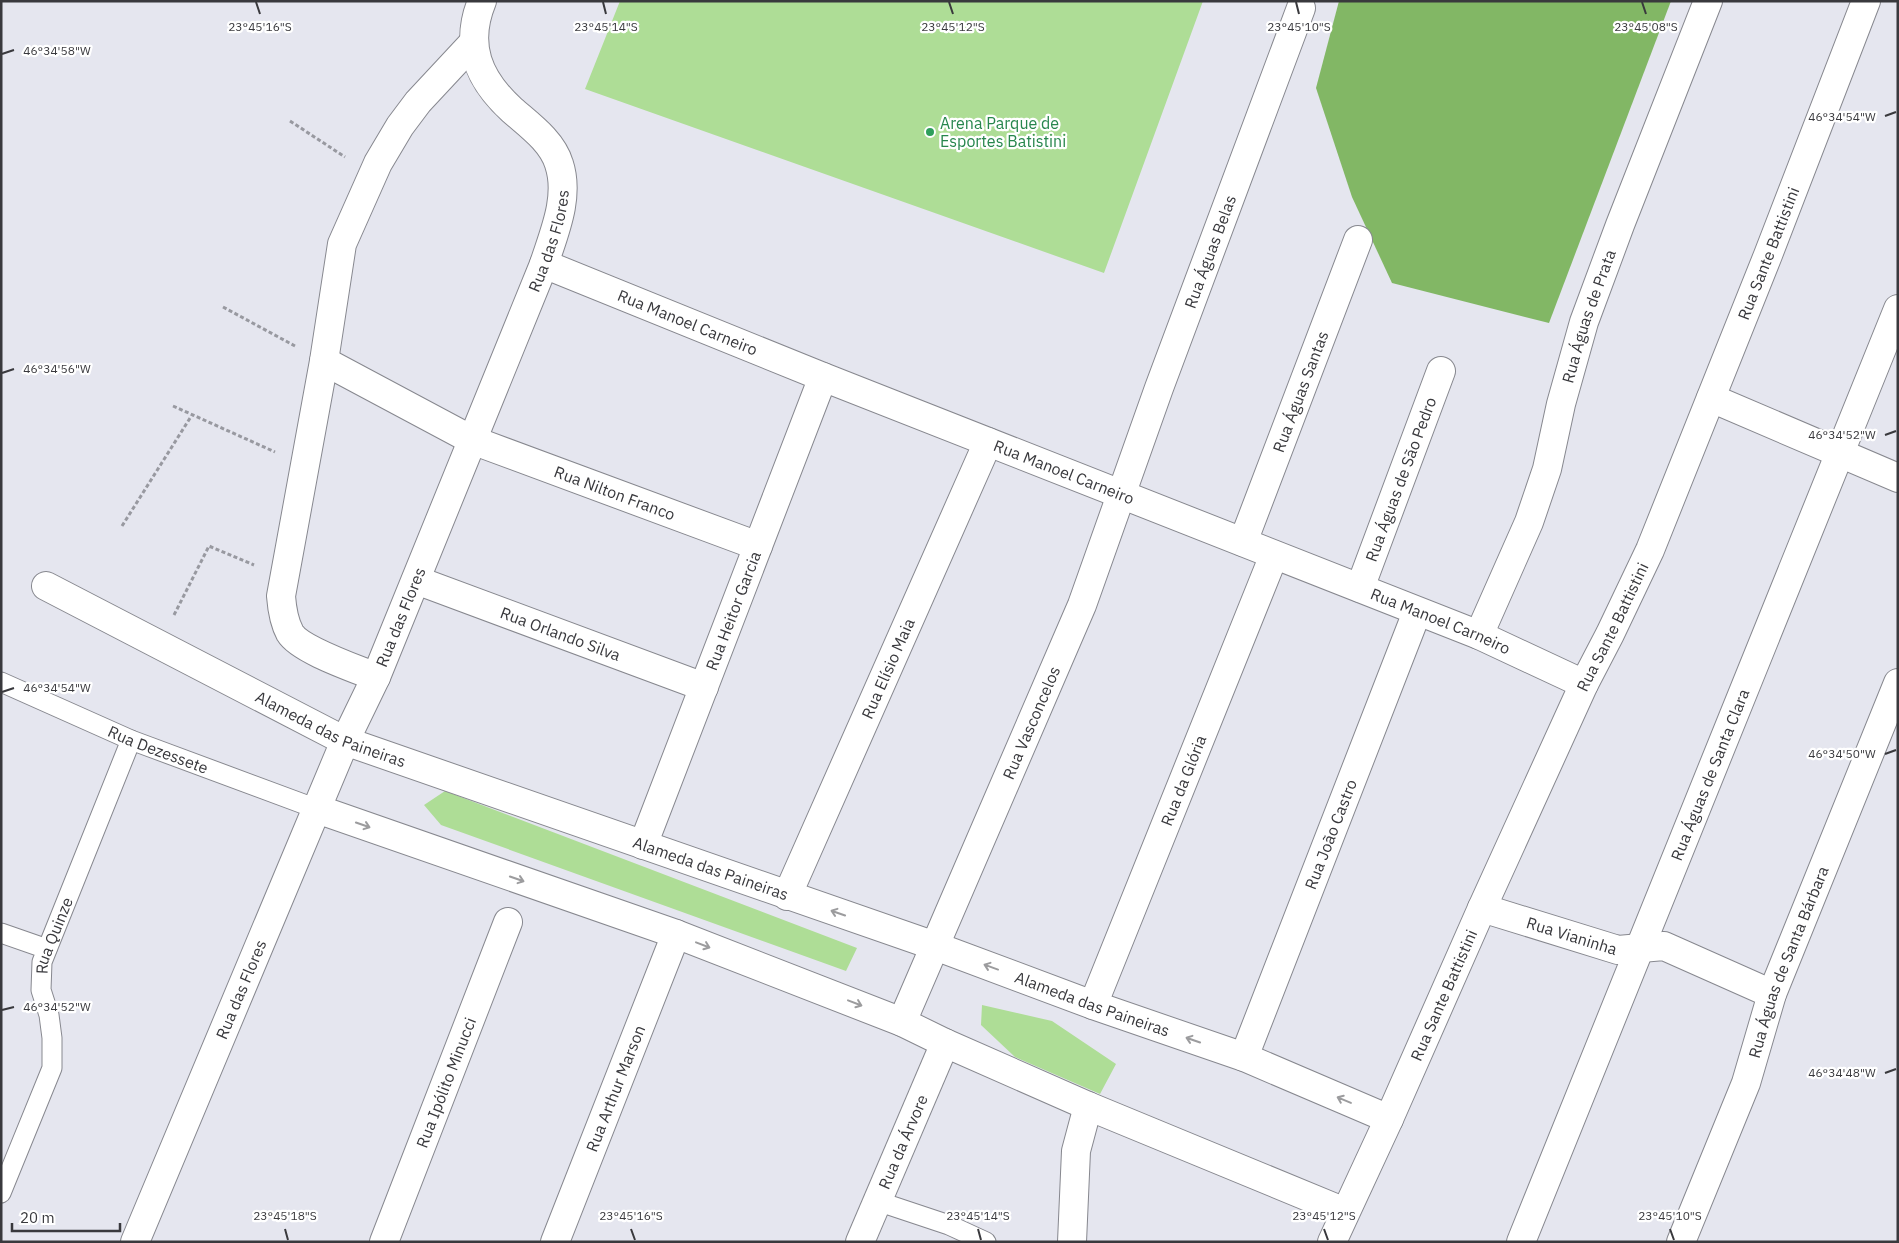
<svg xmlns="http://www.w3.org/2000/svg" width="1899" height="1243" font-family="'IBM Plex Sans',sans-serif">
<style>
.green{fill:#aedd96}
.forest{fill:#82b765}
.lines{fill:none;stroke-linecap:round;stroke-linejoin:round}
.service-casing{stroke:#87888f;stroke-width:21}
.minor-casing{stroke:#87888f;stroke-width:30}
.path{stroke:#9899a0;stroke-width:3;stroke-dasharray:4 2.5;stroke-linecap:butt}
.service{stroke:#fff;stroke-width:19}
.minor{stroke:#fff;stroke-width:28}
.oneway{stroke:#9c9c9e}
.ticks{fill:none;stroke:#39393d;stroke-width:2}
.leisure-dot{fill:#2e9e5b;stroke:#fff;stroke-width:2}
.labels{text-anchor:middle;stroke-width:4.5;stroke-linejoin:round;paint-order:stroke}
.leisure-label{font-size:16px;fill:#27864d;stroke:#fff;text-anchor:start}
.street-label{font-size:16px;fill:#39393d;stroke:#fff}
.ticks-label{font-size:12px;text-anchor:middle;fill:#39393d;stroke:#fff;stroke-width:4.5;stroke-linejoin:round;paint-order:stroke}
</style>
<rect width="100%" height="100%" fill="#e5e6ef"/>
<path class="green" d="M620,1H1203L1104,273L585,89Z
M445,791L857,948L846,971L441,825L424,805Z
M982,1005L1052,1021L1116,1064L1100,1094L1015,1057L981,1025Z"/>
<path class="forest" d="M1339,1H1671L1549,323L1392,283L1352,197L1316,88Z"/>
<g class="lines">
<g class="service-casing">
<g id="service">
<path id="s1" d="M1,682L131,740L317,809"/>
<path d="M1,933L47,949"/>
<path id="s2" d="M1,1193L52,1068V1038L49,1015L41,990L42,962L131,740"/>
<path d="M877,1201L949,1225L986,1242"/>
</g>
</g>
<g class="minor-casing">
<g id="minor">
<path id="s3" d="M544,264L823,377L1479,635L1584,684"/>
<path id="s4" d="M324,361L472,440L758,546"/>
<path d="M1711,398L1898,478"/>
<path id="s5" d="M1243,542L1358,240"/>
<path id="s6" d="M416,580L704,687"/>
<path id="s7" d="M46,586L345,741L935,946L1093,1005L1244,1057L1389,1119"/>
<path id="s8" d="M1360,588L1441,371"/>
<path id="s9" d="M1479,635L1529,522L1547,469L1561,404L1584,322L1620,225L1708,1"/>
<path d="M376,677C357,669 300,650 290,633C284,622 282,609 281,596L324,361L342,244L378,163L400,126L418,102L473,43"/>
<path d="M317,809L676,934L902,1022L945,1043L1088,1106L1345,1212"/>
<path id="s10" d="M643,845L823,377"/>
<path id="s11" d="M787,896L988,442"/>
<path id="s12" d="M1482,908L1618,950L1664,946L1772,994"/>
<path id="s13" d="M1093,1005L1274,555"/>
<path id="s14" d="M902,1022L1082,605L1159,388L1301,8"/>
<path id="s15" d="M1244,1057L1417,612"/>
<path id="s16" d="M135,1242L345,741L376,677L544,264C554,233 570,197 559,164C552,141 529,125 512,110C478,79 464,45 482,1"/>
<path id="s17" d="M384,1242L508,922"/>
<path id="s18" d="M555,1242L676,934"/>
<path id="s19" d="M860,1242L945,1043"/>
<path d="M1072,1242L1076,1151L1088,1106"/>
<path id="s20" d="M1332,1242L1389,1119L1482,908L1584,684L1610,634L1650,550L1768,255L1866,1"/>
<path id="s21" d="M1521,1242L1898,309"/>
<path id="s22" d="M1681,1242L1746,1083L1772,994L1898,683"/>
</g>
</g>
<path class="path" d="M290,121L345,157
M223,307L295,346
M173,406L275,452
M122,526L192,415
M174,615L209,546L254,565"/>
<use href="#service" class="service"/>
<use href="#minor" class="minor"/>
</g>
<defs><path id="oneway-shaft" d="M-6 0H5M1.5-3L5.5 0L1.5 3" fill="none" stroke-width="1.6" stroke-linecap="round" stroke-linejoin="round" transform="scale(1.25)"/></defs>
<g class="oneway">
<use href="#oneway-shaft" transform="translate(363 825) rotate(19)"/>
<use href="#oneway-shaft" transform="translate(517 879) rotate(19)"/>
<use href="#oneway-shaft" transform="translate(838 913) rotate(-161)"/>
<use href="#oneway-shaft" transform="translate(703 945) rotate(21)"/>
<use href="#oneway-shaft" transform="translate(991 967) rotate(-160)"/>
<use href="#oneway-shaft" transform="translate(855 1003) rotate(21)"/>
<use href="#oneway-shaft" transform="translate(1193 1040) rotate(-161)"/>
<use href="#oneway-shaft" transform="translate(1344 1100) rotate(-157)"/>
</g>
<path class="ticks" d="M256,2L260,14M603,2L606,14M949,2L953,14M1296,2L1299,14M1642,2L1646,14M2,54L14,50M1885,116L1896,112M2,373L14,369M1885,435L1896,431M2,692L14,688M1885,754L1896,750M2,1010L14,1007M1885,1073L1896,1069M285,1229L288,1240M631,1229L635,1240M978,1229L981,1240M1324,1229L1328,1240M1670,1229L1674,1240"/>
<circle class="leisure-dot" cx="930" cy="132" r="5"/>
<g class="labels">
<g class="leisure-label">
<text x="940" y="129">Arena Parque de<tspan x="940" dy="18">Esportes Batistini</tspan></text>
</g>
<g class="street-label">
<text dy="6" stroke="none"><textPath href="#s16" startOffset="1084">Rua das Flores</textPath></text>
<text dy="6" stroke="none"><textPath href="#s14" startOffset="830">Rua Águas Belas</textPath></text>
<text dy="6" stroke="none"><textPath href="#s20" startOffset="1081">Rua Sante Battistini</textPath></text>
<text dy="6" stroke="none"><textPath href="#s9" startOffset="338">Rua Águas de Prata</textPath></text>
<text dy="6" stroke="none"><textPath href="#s3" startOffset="155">Rua Manoel Carneiro</textPath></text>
<text dy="6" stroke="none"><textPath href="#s5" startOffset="161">Rua Águas Santas</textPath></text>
<text dy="6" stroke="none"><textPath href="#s3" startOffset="560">Rua Manoel Carneiro</textPath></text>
<text dy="6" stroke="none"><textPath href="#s8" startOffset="116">Rua Águas de São Pedro</textPath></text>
<text dy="6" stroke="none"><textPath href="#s4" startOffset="320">Rua Nilton Franco</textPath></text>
<text dy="6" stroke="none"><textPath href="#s10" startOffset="251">Rua Heitor Garcia</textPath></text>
<text dy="6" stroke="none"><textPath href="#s16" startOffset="679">Rua das Flores</textPath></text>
<text dy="6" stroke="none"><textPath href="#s3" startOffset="965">Rua Manoel Carneiro</textPath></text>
<text dy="6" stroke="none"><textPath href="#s20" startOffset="676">Rua Sante Battistini</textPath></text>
<text dy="6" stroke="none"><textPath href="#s6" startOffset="154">Rua Orlando Silva</textPath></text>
<text dy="6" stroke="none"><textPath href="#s11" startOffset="249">Rua Elísio Maia</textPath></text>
<text dy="6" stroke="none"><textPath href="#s14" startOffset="326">Rua Vasconcelos</textPath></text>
<text dy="6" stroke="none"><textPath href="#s7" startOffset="319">Alameda das Paineiras</textPath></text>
<text dy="6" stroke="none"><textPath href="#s1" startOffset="171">Rua Dezessete</textPath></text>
<text dy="6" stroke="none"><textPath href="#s21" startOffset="504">Rua Águas de Santa Clara</textPath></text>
<text dy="6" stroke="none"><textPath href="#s13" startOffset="242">Rua da Glória</textPath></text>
<text dy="6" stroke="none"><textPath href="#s15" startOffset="239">Rua João Castro</textPath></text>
<text dy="6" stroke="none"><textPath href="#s7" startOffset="724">Alameda das Paineiras</textPath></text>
<text dy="6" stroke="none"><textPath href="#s12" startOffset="94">Rua Vianinha</textPath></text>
<text dy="6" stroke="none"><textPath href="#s2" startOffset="271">Rua Quinze</textPath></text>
<text dy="6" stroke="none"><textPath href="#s22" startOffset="300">Rua Águas de Santa Bárbara</textPath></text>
<text dy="6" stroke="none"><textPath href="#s16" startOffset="274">Rua das Flores</textPath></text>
<text dy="6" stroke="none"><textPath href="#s20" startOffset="271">Rua Sante Battistini</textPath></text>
<text dy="6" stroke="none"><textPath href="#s7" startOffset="1129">Alameda das Paineiras</textPath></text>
<text dy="6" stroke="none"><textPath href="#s17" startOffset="171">Rua Ipólito Minucci</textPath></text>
<text dy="6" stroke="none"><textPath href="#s18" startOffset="165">Rua Arthur Marson</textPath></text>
<text dy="6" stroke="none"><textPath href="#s19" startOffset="109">Rua da Árvore</textPath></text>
</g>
</g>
<g class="ticks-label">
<text x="260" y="31">23°45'16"S</text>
<text x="606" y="31">23°45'14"S</text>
<text x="953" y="31">23°45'12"S</text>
<text x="1299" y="31">23°45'10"S</text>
<text x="1646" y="31">23°45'08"S</text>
<text x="57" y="55">46°34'58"W</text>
<text x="1842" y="121">46°34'54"W</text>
<text x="57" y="373">46°34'56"W</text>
<text x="1842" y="439">46°34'52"W</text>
<text x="57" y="692">46°34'54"W</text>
<text x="1842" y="758">46°34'50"W</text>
<text x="57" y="1011">46°34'52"W</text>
<text x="1842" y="1077">46°34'48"W</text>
<text x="285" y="1220">23°45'18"S</text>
<text x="631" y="1220">23°45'16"S</text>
<text x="978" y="1220">23°45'14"S</text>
<text x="1324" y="1220">23°45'12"S</text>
<text x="1670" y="1220">23°45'10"S</text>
</g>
<rect width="1899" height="1243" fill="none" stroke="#39393d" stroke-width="5"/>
<path d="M12 1223v8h108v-8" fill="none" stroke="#39393d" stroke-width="2.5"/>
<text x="20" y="1223" font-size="15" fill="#39393d" stroke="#ffffff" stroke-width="4" paint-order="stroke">20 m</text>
</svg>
